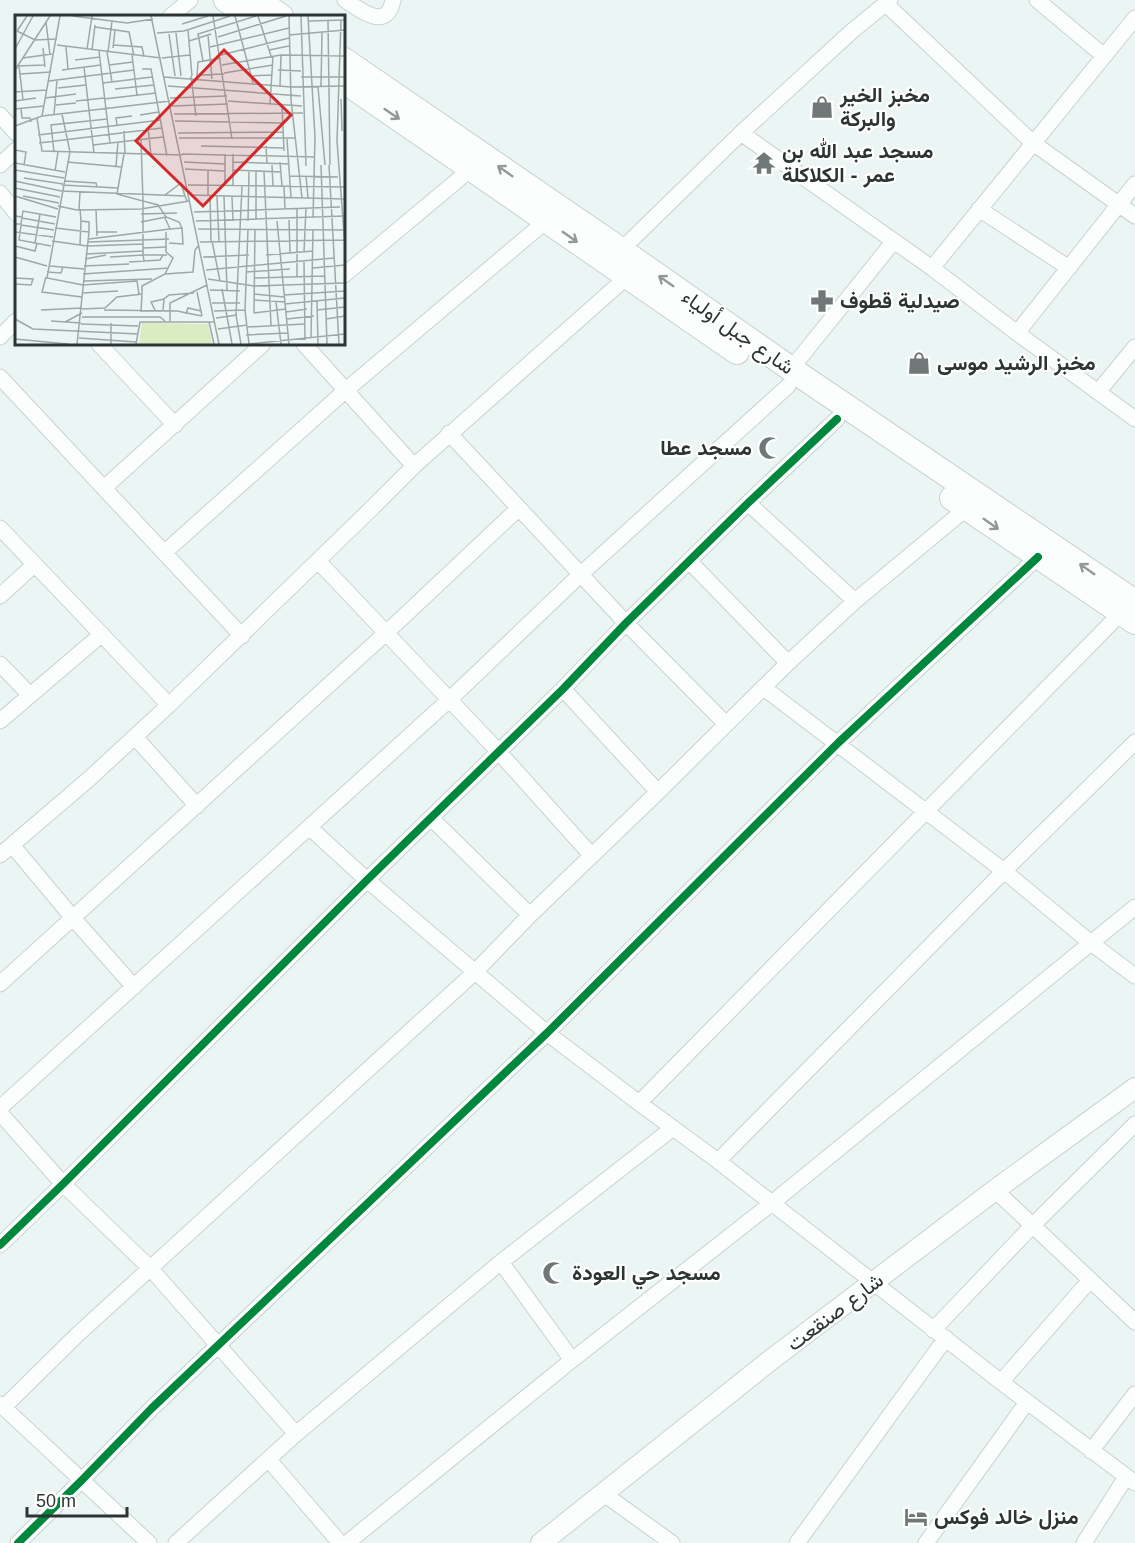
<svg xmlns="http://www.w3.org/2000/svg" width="1135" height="1543" font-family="Arial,Vazirmatn,sans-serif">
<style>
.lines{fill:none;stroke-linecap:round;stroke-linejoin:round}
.minor-casing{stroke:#c9d2d1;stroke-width:17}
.tertiary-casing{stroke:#c9d2d1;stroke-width:22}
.primary-casing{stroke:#c9d2d1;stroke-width:26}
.minor{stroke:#fcfefd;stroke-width:15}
.tertiary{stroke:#fcfefd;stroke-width:20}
.primary{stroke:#fcfefd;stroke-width:24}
.cycleway-casing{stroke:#fff;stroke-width:11}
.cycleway{stroke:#00873e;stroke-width:8}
.oneway{stroke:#949998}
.labels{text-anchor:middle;stroke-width:4.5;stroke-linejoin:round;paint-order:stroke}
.poi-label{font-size:21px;font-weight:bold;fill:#2d3434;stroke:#fff;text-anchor:start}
.street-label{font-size:21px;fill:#2d3434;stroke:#fff}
.inset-road{fill:none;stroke:#9ea8a7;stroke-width:1.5}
.view{fill:#d62828;fill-opacity:0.15;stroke:#d62828;stroke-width:3}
.inset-edge{fill:none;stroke:#2d3434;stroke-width:3}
</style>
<rect width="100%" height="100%" fill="#eaf5f4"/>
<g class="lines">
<g class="minor-casing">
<path id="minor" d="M345,0C360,10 387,32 393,0
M1037,0L1104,56
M886,4L1033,143L1135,216
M171,16L190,0
M0,115L16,133
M741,133L932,268L1017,333L1135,419
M0,165L16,150
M0,193L16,213
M979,209L1069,268
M617,257L621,250L741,133L851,32L890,0
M932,268L1135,18
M344,275L471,169
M1017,333L1135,184
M0,337L16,321
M99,344L175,425
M304,344L414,466
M791,369L894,241
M0,377L242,636
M1098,392L1135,347
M449,433L626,623L726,724
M104,488L263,344
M748,503L855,601
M0,528L169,705
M165,552L346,390L546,221
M318,561L498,751L592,856
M689,561L788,663
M0,596L34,565
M0,664L30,695
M764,688L1004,871L1091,943L1135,976
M563,689L658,792
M0,721L102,634
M135,737L197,806
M431,818L530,915
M309,827L367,880L547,1033L639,1103L718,1161L1001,1382L1135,1483
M12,845L73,918L134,987
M0,855L89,779L169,705L371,509L414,466L627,277
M0,984L386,633L519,508
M639,1103L1121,613
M0,1108L449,700L581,574L788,386
M0,1113L63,1184L151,1269L296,1434
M718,1161L1004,871L1135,742
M995,1190L1135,1322
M0,1245L63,1184L367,880L563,689L626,623L748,503L837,419
M501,1262L572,1360
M933,1330L1032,1226L1135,1124
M1001,1382L1090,1280
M0,1404L149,1543
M4,1407L77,1335L475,972L530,915L658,792L788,663L855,601L967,508
M1091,1451L1135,1394
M269,1460L340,1543
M604,1494L672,1543
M18,1543L82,1480L152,1408L547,1033L838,743L1038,557
M176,1543L296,1434L501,1262L673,1128
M347,1543L572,1360L772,1203L1135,907
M797,1543L946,1338
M926,1543L1027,1402
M1084,1543L1126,1477"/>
</g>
<g class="tertiary-casing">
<path id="tertiary" d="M541,1543L772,1359L995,1190L1135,1088"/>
</g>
<g class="primary-casing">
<path id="primary" d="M226,0L250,16
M257,0L281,16
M344,60L621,250L791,369L1135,602
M344,81L737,352
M952,498L1135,622"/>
</g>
<use href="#minor" class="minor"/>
<use href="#tertiary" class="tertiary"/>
<use href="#primary" class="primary"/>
<g class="cycleway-casing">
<path id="cycleway" d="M0,1245L63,1184L367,880L563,689L626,623L748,503L837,419
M18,1543L82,1480L152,1408L547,1033L838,743L1038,557"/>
</g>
<use href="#cycleway" class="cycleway"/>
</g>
<defs><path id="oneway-shaft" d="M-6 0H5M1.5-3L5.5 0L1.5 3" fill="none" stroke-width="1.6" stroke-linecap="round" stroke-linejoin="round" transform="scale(1.5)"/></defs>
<g class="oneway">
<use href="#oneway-shaft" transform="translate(392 114) rotate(34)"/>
<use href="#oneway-shaft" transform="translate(505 171) rotate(-145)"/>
<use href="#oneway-shaft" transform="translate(570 237) rotate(35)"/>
<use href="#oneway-shaft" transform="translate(666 281) rotate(-145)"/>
<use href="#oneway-shaft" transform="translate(991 524) rotate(35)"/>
<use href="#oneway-shaft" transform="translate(1087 569) rotate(-145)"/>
</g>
<defs>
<g id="shop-bare" transform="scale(1.8)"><path d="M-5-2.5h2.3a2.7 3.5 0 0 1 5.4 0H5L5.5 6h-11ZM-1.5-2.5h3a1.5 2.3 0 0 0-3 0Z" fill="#6f7877" stroke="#fff" stroke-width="2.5" paint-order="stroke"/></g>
<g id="temple-bare" transform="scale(1.8)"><path d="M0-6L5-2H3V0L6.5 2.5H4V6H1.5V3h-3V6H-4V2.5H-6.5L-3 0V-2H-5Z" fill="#6f7877" stroke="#fff" stroke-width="2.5" paint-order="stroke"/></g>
<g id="pharmacy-bare" transform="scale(1.8)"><path d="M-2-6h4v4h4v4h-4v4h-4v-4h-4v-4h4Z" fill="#6f7877" stroke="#fff" stroke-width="2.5" paint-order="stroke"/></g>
<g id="mosque-bare" transform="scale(1.8)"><path d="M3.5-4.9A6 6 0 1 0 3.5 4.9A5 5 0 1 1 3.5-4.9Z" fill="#6f7877" stroke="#fff" stroke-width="2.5" paint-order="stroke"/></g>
<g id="hotel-bare" transform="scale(1.8)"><path d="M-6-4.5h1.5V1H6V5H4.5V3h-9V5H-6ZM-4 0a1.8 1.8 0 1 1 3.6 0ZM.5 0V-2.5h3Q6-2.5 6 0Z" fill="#6f7877" stroke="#fff" stroke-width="2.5" paint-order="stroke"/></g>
</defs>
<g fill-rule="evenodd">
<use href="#shop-bare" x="822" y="107"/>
<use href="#temple-bare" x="764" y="163"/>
<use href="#pharmacy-bare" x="822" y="301"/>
<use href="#shop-bare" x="919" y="363"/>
<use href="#mosque-bare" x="770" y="448"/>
<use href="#mosque-bare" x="554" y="1273"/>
<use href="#hotel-bare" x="916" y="1517"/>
</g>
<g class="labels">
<g class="poi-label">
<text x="840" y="102">مخبز الخير<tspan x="840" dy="24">والبركة</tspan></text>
<text x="782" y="158">مسجد عبد الله بن<tspan x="782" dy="24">عمر - الكلاكلة</tspan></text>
<text x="840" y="308">صيدلية قطوف</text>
<text x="937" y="370">مخبز الرشيد موسى</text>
<text x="752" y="455" text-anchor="end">مسجد عطا</text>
<text x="572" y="1280">مسجد حي العودة</text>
<text x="934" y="1524">منزل خالد فوكس</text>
</g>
<g class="street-label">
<text transform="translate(738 332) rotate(35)" y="7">شارع جبل أولياء</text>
<text transform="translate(835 1312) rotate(-37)" y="7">شارع صنقعت</text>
</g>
</g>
<g transform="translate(15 15)">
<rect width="330" height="330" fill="#eaf5f4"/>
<path d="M127,308L193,309L197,329H124Z" fill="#daecc1"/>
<path class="inset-road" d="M58,1L112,8L138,4M136,1L204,329M198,1L217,124M220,1L238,68M243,1L256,41M274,1L276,85L287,183M286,1L291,151M293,1L300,122L298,203M326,5L322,126L330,231M293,6L330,5M313,6L315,150M31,7L35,40M167,9L193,1M80,12L114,17L119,41M173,15L177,61M2,16L20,25L42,24M2,16L12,1M142,18L169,16L215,1M161,18L166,61M154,19L160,61M193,20L197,64M274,20L330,15M203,22L271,1M174,26L196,19M42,30L146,43M98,30L127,32L129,42M51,32L53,54M195,32L274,13M28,33L30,52M98,33L100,15M0,34L18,1M72,34L77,1M77,35L80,10M254,35L274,31M84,36L95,128M92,37L97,67M93,37L97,6M117,40L122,80M206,40L274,23M8,43L37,39M147,43L175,40M60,45L85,42M188,46L183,19L241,1M94,50L118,47M207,50L266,40L330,41M2,51L29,50M4,51L8,85M69,52L79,138M127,54H136L152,141M0,55L35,1M47,55L86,50M263,55L286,56M209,58L258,50M5,59L36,57M184,60L209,59M176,61L181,101M236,61L257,60M149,62L276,72L330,71M182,62L183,47L206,43M286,62H330M34,66L119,55M88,68L137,62M153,71L286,81M265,71L266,40M303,72L310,150M306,72L307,17M43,73L71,70M100,74L139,70M0,77L32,75M30,83L61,79M155,83L212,81M89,84L141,78M326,84L327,116M0,86L21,83M61,86L89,83M213,86L287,91M255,89L258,41M41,90L61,88M267,90L269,136M157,91L213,89M0,94L29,91M6,94L7,103H15L16,107M47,99L55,137L32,263L68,270L122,266L124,279M159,99L288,98M39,100L42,65M125,100L144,97M27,101L45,1M22,103L27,136L167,140M160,106L268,108M0,111L27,101L155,86M102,111L101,103L117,101M133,112L136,140M109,116L110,139M163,118L268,117M23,120L146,105M164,123H280M272,124L276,183M126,125L128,186L143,190L151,202L164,207L167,213L168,229L154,228M24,128L147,113M78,130L148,122M186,131L269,133M251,131L252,149M0,135L11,137L9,150M39,137L36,110L92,104M109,139L102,179L128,186V240H152M167,139L300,142M52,147L107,152M169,147L210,149M218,147L274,149M265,147L267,171M0,148L50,157M257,150L258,171M306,150L312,329M314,150L324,329M101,151L103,127M170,154L210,156M0,155L49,163M218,155L266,157M40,156L43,137M193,156V181M249,156L256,311M274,161L323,162M291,161L293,183M9,163L48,169M0,166L46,176L170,181L172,186M49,166L81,168L82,172M47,170L103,173M173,170L330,172M218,170V139M210,171V139M269,172L270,194M0,173L45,182M150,180L166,168L170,181M175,180L330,184M0,181L43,194M8,181L44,188M195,181L196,226M202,181L204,226M209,181L212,275M217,182L218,206M43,191L62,195L126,194L174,186M81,194L82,221M282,194V262M64,195L65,177M179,197L325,192M25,199L20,228L36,231M126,199L162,198M0,201L7,202L6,209H0M7,202L8,196L41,202M7,203L40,209M150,203L155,214L167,213M241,205V156M274,205L275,238M181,206L330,201M233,206L234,156M262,206L274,329M126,207L151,202M6,210L39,215M6,210L4,225L20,228M40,213L74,217M183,214L330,215M233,214L230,295L234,329M0,217L38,222M81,217H102M74,224L155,214M37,226L72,231M197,226L205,266M73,227L154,224M185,227L329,225M65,230L66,206M0,231L20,236L22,228M72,231L128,229M128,233L152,232M289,237L291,193M71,239L128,236M251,240L298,236M0,242L32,251M95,242L128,240L129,246M188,242L234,240M70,244L91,240M289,245L290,325M114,247L145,245L148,240M35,251L69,254M69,251L114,249M298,253L330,250M191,255L319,243M32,257L46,258L48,252M231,257L275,254M68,259L154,253M150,259L178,257L180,235L184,230M31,262L27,277L67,282M0,263L18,264L16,270L0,269M240,263L310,261M193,264L239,271L330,268M68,266L137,264M207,274L217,329M195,275L225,276M182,277L187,301M67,278L103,276M239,279L269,282M269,280L330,276M239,285L270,287M302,286L303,329M261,287L266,329M197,288H225M270,289L330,283M67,294L90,293L102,282L127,279V271L150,259L158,243L151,237V217M26,295L67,293M89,295L162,296L187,301M140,295L136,287L149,284M148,295L149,284L154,280L179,278M302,295L330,292M199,296L230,295M126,297L127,279M271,297L292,294M239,298L240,214M239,298L271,294M171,299L173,293L186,296M67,302H145L150,306M201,303L222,300M0,304L18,314L123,319M272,304L299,301M311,304L330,301M36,306L66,308M50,307L67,298M155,307V288L192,270M194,307L199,329M66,309L123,311M232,312L289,309M203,314L232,310M0,316V324L53,329M231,320L273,318M64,323L121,327M296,324L298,214M62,329L74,217V207L66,206L65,194M96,329V308M121,329L125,307H200M226,329L221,300L227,171M234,329L330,319"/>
<path class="view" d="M209,35L276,100L188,191L121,126Z"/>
<rect width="330" height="330" class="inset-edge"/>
</g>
<path d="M27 1507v9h100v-9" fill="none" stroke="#2d3434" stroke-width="3"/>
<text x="36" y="1507" font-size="18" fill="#2d3434" stroke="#ffffff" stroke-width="4.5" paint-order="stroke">50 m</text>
</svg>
